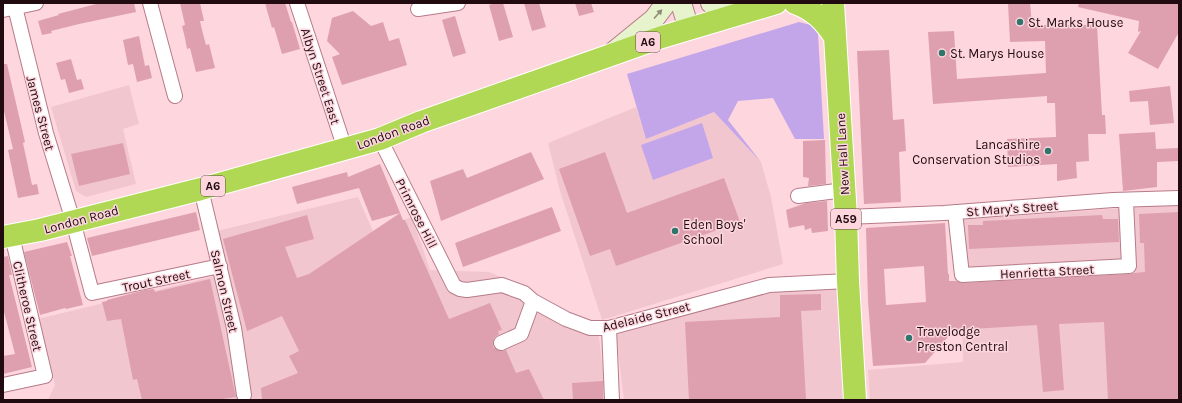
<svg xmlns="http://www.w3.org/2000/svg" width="1182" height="403" font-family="Karla,sans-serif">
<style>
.built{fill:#f2c6cf}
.green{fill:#c3a5ea}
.building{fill:#dea0ae;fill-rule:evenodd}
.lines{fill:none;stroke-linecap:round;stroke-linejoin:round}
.street-casing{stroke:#b67b89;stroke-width:16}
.secondary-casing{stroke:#b67b89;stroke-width:22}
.highway-casing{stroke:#fff;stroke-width:24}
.street{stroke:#fff;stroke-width:14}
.secondary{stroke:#e7f3cc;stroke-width:20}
.highway{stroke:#b0d855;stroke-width:22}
.oneway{fill:#8e8b78}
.poi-dot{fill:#2e756c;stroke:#fed6de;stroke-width:1.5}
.labels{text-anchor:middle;stroke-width:3;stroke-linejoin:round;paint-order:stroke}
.shield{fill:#fed6de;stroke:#63484e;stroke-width:1}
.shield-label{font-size:12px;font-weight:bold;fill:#210b11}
.poi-label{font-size:13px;fill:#210b11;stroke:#fed6de;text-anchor:start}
.street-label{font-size:13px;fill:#210b11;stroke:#fed6de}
</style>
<rect width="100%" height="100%" fill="#fed6de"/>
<path class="built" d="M129,85L139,124L123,129L136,184L86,197L76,191L51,107Z
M636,107L646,139L714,112L761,162L771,197L783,264L602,320L560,191L548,143Z
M358,197L373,231L412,217L430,270L489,272L531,290L599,337L606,400H48L55,385L38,319L227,273L217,231Z
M1179,204V400H870L868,370L963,362L961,254L956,220Z
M838,287L843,400H624L616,335L777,289Z"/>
<path class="green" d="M799,22L811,25L818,34L824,139H795L773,98L738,101L728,120L761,162L714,112L646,139L627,74Z
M702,123L713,158L653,180L641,145Z"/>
<path class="building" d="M100,3H134L136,12L79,24L51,31L52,33L42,35L38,21L59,15L58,14Z
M180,3H200L204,21H200L203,34L206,45L209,44L215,68L196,72L190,48L187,49L185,38L182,26L185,25Z
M265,3H285L291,22H292L300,49L282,54L274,27L272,28Z
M495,3H503L513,37L499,41L489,5Z
M524,3H539L546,27L532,31Z
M575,3H591L594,12L579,16Z
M1008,3H1030L1032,25H1097L1102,115H1105L1106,134H1088L1089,161L1076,162L1077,178L1057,181V164L1008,167L1007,139L1056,137L1055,103H1047V96L933,104L928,32L954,31L957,79L1046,73L1045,41L1010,42Z
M1079,3H1179V32L1158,69L1128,53L1141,31L1138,32L1139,21L1078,7Z
M353,11L371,26L383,22L389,41L399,38L407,65L342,85L332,57L340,54L327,41L332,18Z
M455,16L466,53L453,57L442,20Z
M139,36L145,66L149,65L152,78L137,82L133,64L128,65L123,40Z
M889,50L893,120L904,119L906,151L899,152L901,202L864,204L857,51Z
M71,59L77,80L81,79L84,89L69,93L65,79L61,80L56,63Z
M3,64H7L25,142L23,143L32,185L37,184L39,194L18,198L8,150L13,149L3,107Z
M1170,86L1174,123L1150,125L1148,101L1130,102L1129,91Z
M1155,132L1156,149L1179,148V161L1157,162V187L1123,191L1119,134Z
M825,140L826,184L808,186L809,178L803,177V141Z
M123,143L130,174L79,186L71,154Z
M531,152L544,179L441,221L430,181L463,169L467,178Z
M605,152L627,213L724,178L740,222L616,266L610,249L590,256L559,169Z
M380,164L403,220H405L449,319L490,303L502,330L498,331L499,334L494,338L493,343V347L500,351L506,350L516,373L529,369L544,400H262L261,388L298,373L289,356L299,351L282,316L247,331L223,239L307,215L314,239L285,247L297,278L309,274L400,213L372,221L359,188L297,204L292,187L347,172L348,177Z
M827,201L828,231L812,233L811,228L805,230L804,225L789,228L786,210L806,203Z
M552,207L561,231L463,267L455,243Z
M196,212L200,230L92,256L87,238Z
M1179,212V400H1108L1104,322L1059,324L1064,390L1043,392L1037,325L954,330L925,363L873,366L868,301L866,228L945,223L948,274H949V281H956L962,283L1129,274L1134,273L1145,272L1144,243H1140L1139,214ZM924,266L926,302L886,305L884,269Z
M1102,215L1103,219H1118L1119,242L969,249L968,225H983V221Z
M67,242L72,256H70L83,305L66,309L65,308L40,315L24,252Z
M8,256L12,275H9L32,367L3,374V356L15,354L3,308V257Z
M210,279L236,397L216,400H142L137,379L133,380L121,319L107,321L102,302L107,301V300L145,290L154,289L155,292Z
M821,294V310L801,311L806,400H689L685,322L780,317V295Z
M603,381V400H573L572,383Z"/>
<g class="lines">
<g class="street-casing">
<path id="street" d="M14,3L46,133L73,221L92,293L220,266
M150,3L175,96
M297,3L345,149
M418,9L458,3
M3,10L36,3
M380,139L454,286L460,289L467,290L502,285L524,293L533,301L566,319L590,328H609L769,285L848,281
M201,189L234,328L244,395
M798,196L844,190
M955,212L962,275L1129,266L1126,201
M846,217L944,213L1113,200L1179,198
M609,328L612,400
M501,343L521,334L533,301
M3,385L45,376L12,236"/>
</g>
<g class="secondary-casing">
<path id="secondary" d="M681,3L689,29
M711,3L723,11L736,14
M611,54L654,19L666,3"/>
</g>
<g class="highway-casing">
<path id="highway" d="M795,3C814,10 824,20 835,37
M833,3L846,217L848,281L855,400
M3,237L40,230L201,189L380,139L421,122L662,37L776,3"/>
</g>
<use href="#street" class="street"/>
<use href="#secondary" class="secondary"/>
<use href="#highway" class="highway"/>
</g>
<defs><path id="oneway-solid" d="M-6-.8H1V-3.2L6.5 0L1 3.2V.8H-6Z"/></defs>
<use class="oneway" href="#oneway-solid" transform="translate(658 14) rotate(-48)"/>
<g class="poi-dot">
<circle cx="1020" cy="22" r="4"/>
<circle cx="942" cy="53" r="4"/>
<circle cx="1048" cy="151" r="4"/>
<circle cx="675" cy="231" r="4"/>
<circle cx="909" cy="338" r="4"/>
</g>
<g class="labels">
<g class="shield">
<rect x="636" y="32" width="24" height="20" rx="3"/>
<rect x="201" y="176" width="24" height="20" rx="3"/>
<rect x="831" y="209" width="30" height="20" rx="3"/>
</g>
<g class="shield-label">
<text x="648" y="46">A6</text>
<text x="213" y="190">A6</text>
<text x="846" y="223">A59</text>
</g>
<g class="poi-label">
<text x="1028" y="27">St. Marks House</text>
<text x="950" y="58">St. Marys House</text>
<text x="1040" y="149" text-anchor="end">Lancashire<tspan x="1040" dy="15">Conservation Studios</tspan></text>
<text x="683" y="229">Eden Boys'<tspan x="683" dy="15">School</tspan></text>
<text x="917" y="336">Travelodge<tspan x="917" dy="15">Preston Central</tspan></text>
</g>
<g class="street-label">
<text transform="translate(321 76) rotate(72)" y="5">Albyn Street East</text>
<text transform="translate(41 113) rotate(75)" y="5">James Street</text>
<text transform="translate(393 132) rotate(-20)" y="5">London Road</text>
<text transform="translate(842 154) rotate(-93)" y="5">New Hall Lane</text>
<text transform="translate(1012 208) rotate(-4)" y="5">St Mary's Street</text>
<text transform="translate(417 213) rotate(63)" y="5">Primrose Hill</text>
<text transform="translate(81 219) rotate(-15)" y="5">London Road</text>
<text transform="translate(1047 271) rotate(-3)" y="5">Henrietta Street</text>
<text transform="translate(156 280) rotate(-12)" y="5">Trout Street</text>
<text transform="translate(225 291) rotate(77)" y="5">Salmon Street</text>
<text transform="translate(28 306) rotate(77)" y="5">Clitheroe Street</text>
<text transform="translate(646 316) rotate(-14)" y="5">Adelaide Street</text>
</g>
</g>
<rect width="1182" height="403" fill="none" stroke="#210b11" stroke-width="8"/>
</svg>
